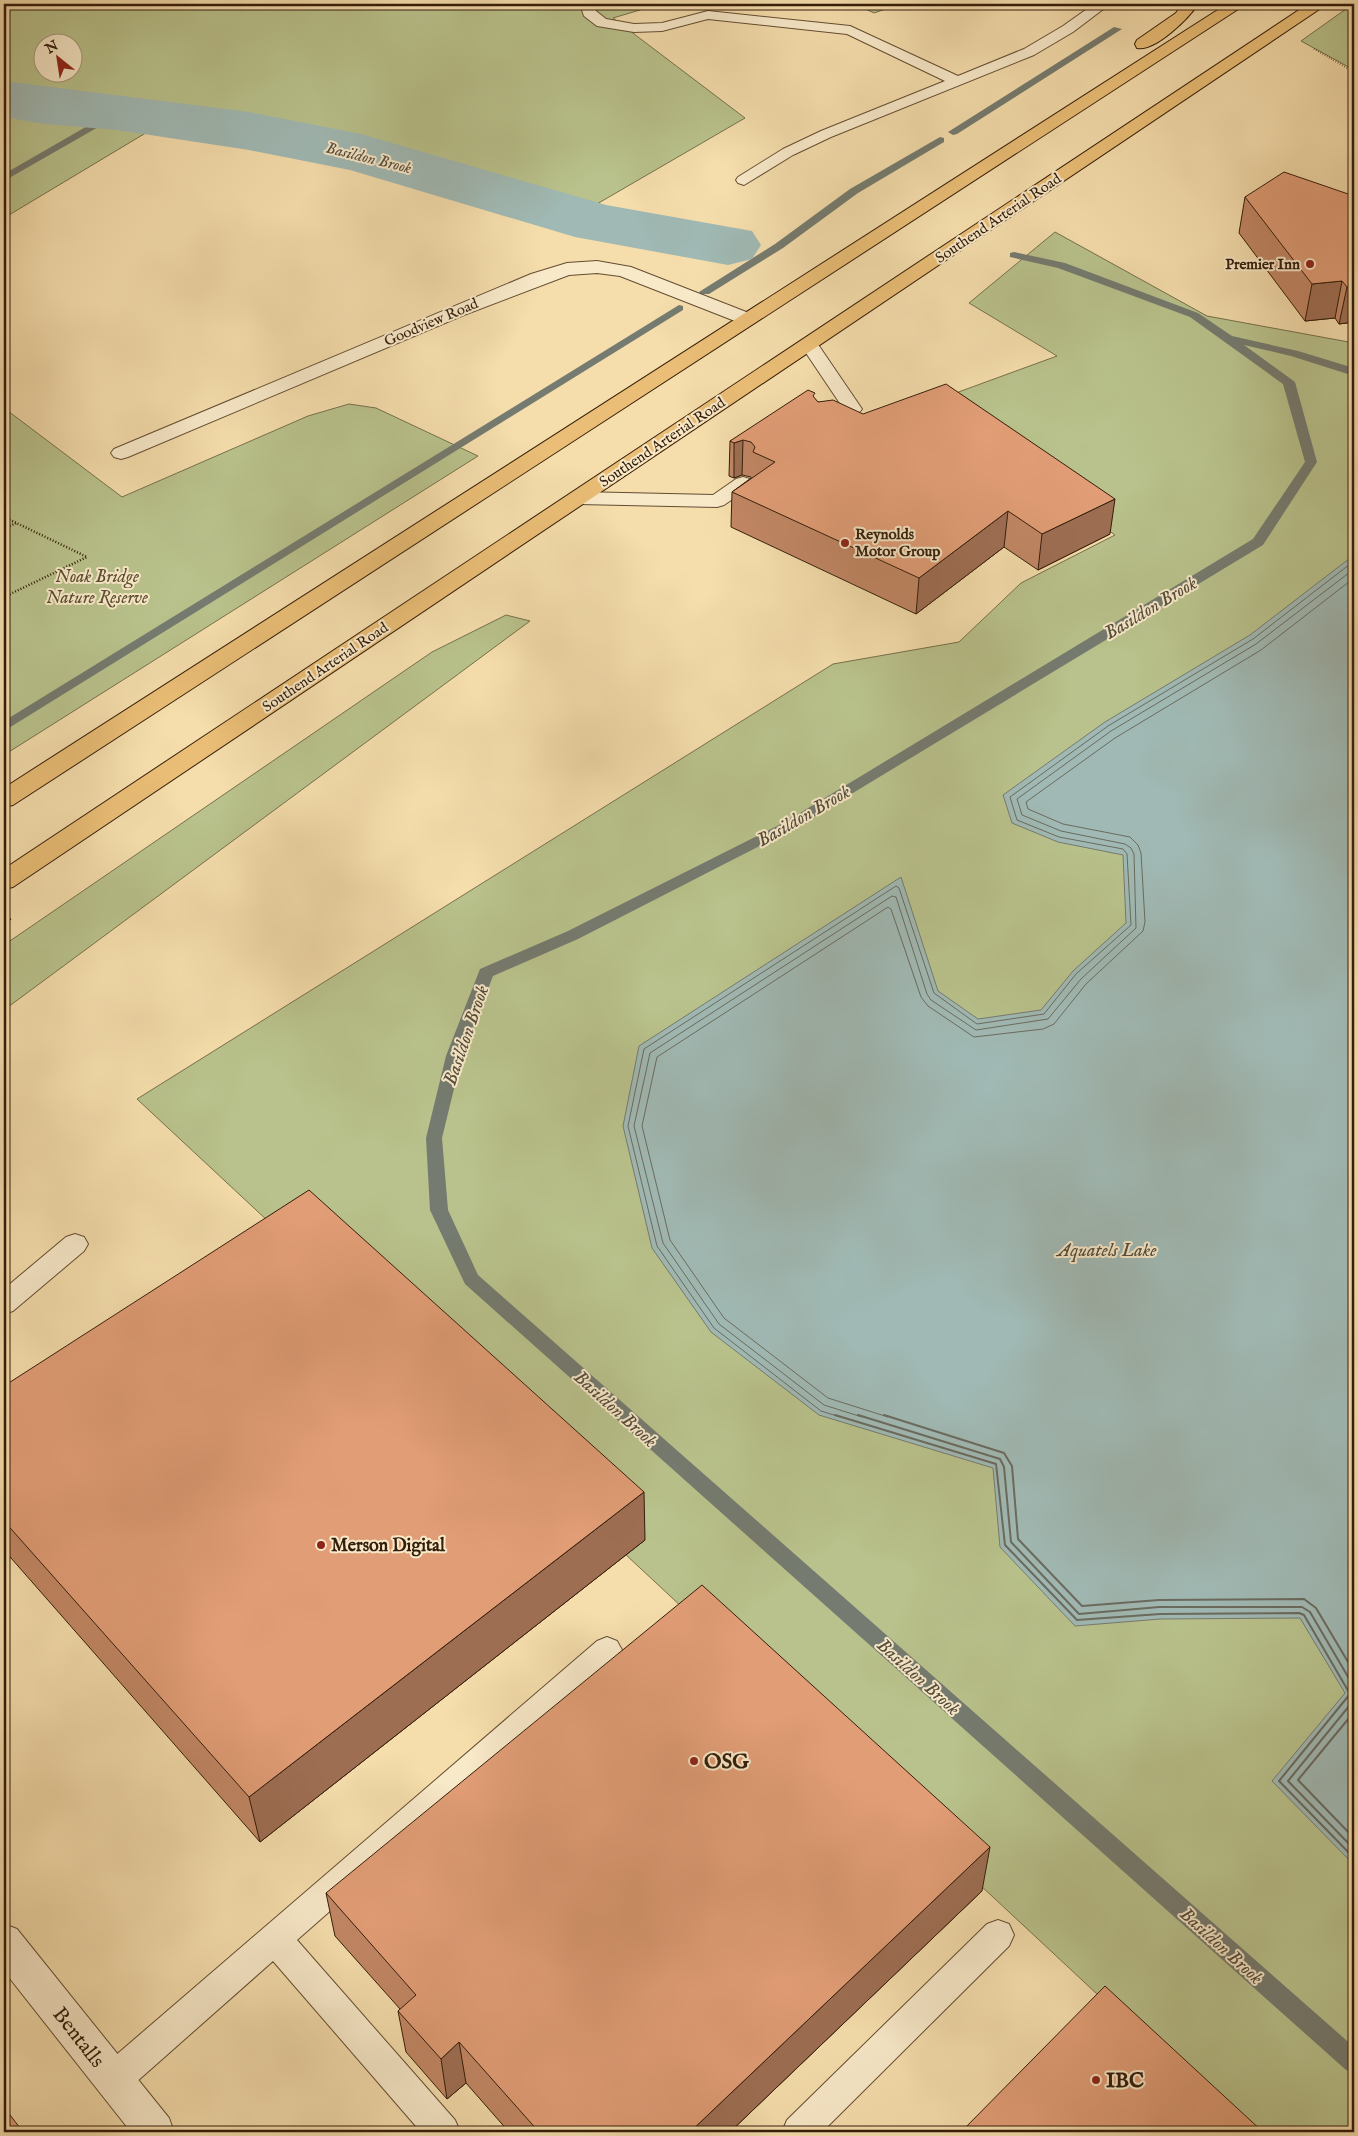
<svg xmlns="http://www.w3.org/2000/svg" width="1358" height="2136" font-family="'IM FELL English',serif">
<style>
.green{fill:#b9c28c;stroke:#76704b;fill-rule:evenodd}
.water{fill:#a0b9b4;stroke:#757b70}
.lines{fill:none;stroke-linecap:round;stroke-linejoin:round}
.shore-far1{stroke:#6a6b5f;stroke-width:1}
.shore{stroke:#6a6b5f;stroke-width:2}
.stream{fill:#757b70;fill-rule:evenodd}
.river{fill:#a0b9b4;fill-rule:evenodd}
.service-casing{stroke:#644d32;stroke-width:2}
.minor-casing{stroke:#644d32;stroke-width:2}
.tertiary-casing{stroke:#644d32;stroke-width:2}
.trunk-casing{stroke:#341d0a;stroke-width:2}
.path-far2{stroke:#341d0a;stroke-width:2;stroke-dasharray:0.5 2;stroke-linecap:butt}
.path-far1{stroke:#341d0a;stroke-width:2.5;stroke-dasharray:1 2;stroke-linecap:butt}
.path{stroke:#341d0a;stroke-width:3;stroke-dasharray:1 2.5;stroke-linecap:butt}
.service{fill:#f8e9c9;fill-rule:evenodd}
.minor{fill:#f8e9c9;fill-rule:evenodd}
.tertiary{fill:#f8e9c9;fill-rule:evenodd}
.trunk{fill:#eabe76;fill-rule:evenodd}
.wall{fill:#c28765;stroke:#341d0a}
.shaded-wall{fill:#9e6e53;stroke:#341d0a}
.building{fill:#e19d76;stroke:#341d0a}
.poi-dot{fill:#8f2418;stroke:#f8e9c9;stroke-width:2}
.labels{text-anchor:middle;stroke-width:4;stroke-linejoin:round;paint-order:stroke}
.far-street-label{font-size:15px;fill:#341d0a;stroke:#f8e9c9}
.far-poi-label{font-size:15px;font-weight:bold;fill:#341d0a;stroke:#f8e9c9;text-anchor:end}
.far-water-label{font-size:16px;font-style:italic;fill:#544c3d;stroke:#f8e9c9}
.park-label{font-size:18px;font-style:italic;fill:#5c4f31;stroke:#f8e9c9}
.poi-label{font-size:18px;font-weight:bold;fill:#341d0a;stroke:#f8e9c9;text-anchor:start}
.water-label{font-size:19px;font-style:italic;fill:#544c3d;stroke:#f8e9c9}
.near-poi-label{font-size:21px;font-weight:bold;fill:#341d0a;stroke:#f8e9c9;text-anchor:start}
.near-street-label{font-size:21px;fill:#341d0a;stroke:#f8e9c9}
</style>
<rect width="100%" height="100%" fill="#f5ddac"/>
<filter id="stains"><feTurbulence type="fractalNoise" baseFrequency=".004" numOctaves="4"/><feColorMatrix values="0 0 0 0 .2 0 0 0 0 .09 0 0 0 0 .02 0 0 0 .5 -.17"/></filter>
<radialGradient id="worn" r=".72"><stop offset=".6" stop-color="#630" stop-opacity="0"/><stop offset="1" stop-color="#630" stop-opacity=".3"/></radialGradient>
<path class="green" d="M4,4H660L613,18L745,118L559,226L365,163L149,131L4,218ZM42,42H72V72H42Z
M855,4H900L874,13Z
M1353,4H1354V70L1301,41Z
M1055,232L1207,316L1354,343V2132H1245L137,1099L833,664L959,642L1021,583L1115,535L948,414L953,394L1057,356L969,303Z
M349,404L376,408L478,456L4,755V408L122,497L308,416Z
M506,615L530,621L4,1010V945L432,652Z"/>
<path class="water" d="M1354,555V1865L1272,1781L1345,1693L1300,1618L1160,1619L1075,1626L1000,1547L993,1468L819,1415L711,1332L652,1248L623,1126L639,1046L901,877L938,991L978,1019L1041,1010L1073,971L1126,923L1123,855L1058,842L1012,823L1003,795L1105,722L1250,635Z"/>
<g class="lines">
<path class="shore-far1" d="M840,1417L821,1411L714,1328L657,1246L628,1126L644,1049L896,886L899,888L934,993L977,1024L1044,1014L1076,974L1131,925L1127,854L1123,849L1059,837L1017,820L1010,797L1108,726L1253,639L1354,561
M862,1417L824,1405L719,1324L663,1243L634,1126L650,1053L892,896L896,897L927,994L931,1000L976,1030L1048,1019L1081,979L1136,928L1134,854L1131,848L1125,844L1061,831L1022,815L1017,799L1111,731L1256,644L1354,569
M888,1417L828,1398L724,1318L670,1240L642,1126L657,1057L888,907L891,909L921,997L928,1006L974,1037L1043,1029L1054,1024L1086,984L1143,931L1145,922L1141,853L1138,845L1130,837L1063,824L1028,809L1026,802L1115,738L1261,650L1354,578"/>
<path class="shore" d="M835,1415L996,1464L1005,1545L1077,1620L1160,1614L1299,1613L1304,1615L1350,1694L1279,1781L1354,1858
M858,1415L1000,1459L1004,1467L1011,1542L1079,1614L1159,1607H1302L1310,1612L1354,1687
M884,1415L1004,1453L1012,1466L1018,1539L1082,1606L1159,1600L1304,1599L1316,1608L1354,1672
M1354,1700L1288,1781L1354,1849
M1354,1712L1298,1780L1354,1838"/>
<path class="stream" d="M1114,27L1122,29L957,134L953,135L948,132Z
M117,109L121,110V114L4,181V174Z
M940,137L944,138V142L858,193L783,248L709,294H701L699,292L775,244L850,189Z
M1014,252L1065,263L1198,313L1232,336L1298,351L1354,368V376L1291,356L1244,345L1295,382L1317,462L1263,545L795,828L578,939L493,976L462,1056L442,1138L448,1210L478,1275L1354,2047V2073L1346,2070L465,1284L430,1210L426,1138L446,1056L480,969L568,931L785,822L1253,539L1305,462L1283,384L1190,317L1058,268L1010,257V253Z
M679,305L683,306V310L4,731V721Z"/>
<path class="river" d="M4,81L249,112L361,134L606,205L752,231L761,245L752,259L728,265L575,237L350,170L249,150L117,130L44,124L4,117Z"/>
<g class="service-casing">
<path id="service" d="M580,4H594L596,11L606,19L634,24L662,23L708,11L850,26L958,76L1024,49L1063,26L1094,4H1110L1073,32L1034,55L831,137L793,155L744,185L738,183L736,180L738,177L783,149L821,131L945,81L847,34L708,19L662,31L634,32L597,26L584,16Z
M809,339L815,340L862,409C854,420 834,434 821,431L818,427L843,408L800,344L803,340Z
M743,477L750,479L752,483L750,487L724,505L717,507L579,504L572,502L570,498L572,494L579,492L713,495L736,479Z
M75,1234L84,1237L88,1244L84,1251L13,1311L4,1314V1289L66,1237Z
M607,1637L617,1641L622,1650L617,1659L297,1940L455,2120L460,2132H421L273,1961L125,2092L113,2097L101,2092L96,2080L101,2068L597,1641Z
M998,1920L1009,1924L1014,1935L1009,1946L822,2132H782L787,2120L987,1924Z"/>
</g>
<g class="minor-casing">
<path id="minor" d="M597,261L631,267L754,315L757,319L754,323H740L620,276L597,273L569,275L464,315L128,457L121,459L114,457L111,453L114,449L531,274L567,263Z"/>
</g>
<g class="tertiary-casing">
<path id="tertiary" d="M4,1924L17,1929L169,2118L174,2132H131L4,1971Z"/>
</g>
<g class="trunk-casing">
<path id="trunk" d="M1182,4H1198C1189,18 1155,52 1137,48L1135,44L1137,40L1176,13Z
M1227,4H1246L13,805L4,807V788Z
M1308,4H1327L13,887L4,889V869Z"/>
</g>
<path class="path-far2" d="M1314,49L1354,72"/>
<path class="path-far1" d="M4,517L87,557L4,597
M4,528L17,523"/>
<path class="path" d="M4,923L11,918"/>
<use href="#service" class="service"/>
<use href="#minor" class="minor"/>
<use href="#tertiary" class="tertiary"/>
<use href="#trunk" class="trunk"/>
</g>
<path class="wall" d="M1354,196V322L1339,324L1335,318L1305,321L1239,233L1245,197Z
M815,399L818,402L1110,534L1038,570L1004,547L916,614L731,527L732,492L751,478V477L742,475L734,478L729,476L730,441Z
M4,1386L645,1540L260,1842L4,1550Z
M982,1891L730,2132H509L466,2083L447,2099L406,2052L398,2011L400,2009L335,1936L326,1893Z"/>
<path class="shaded-wall" d="M1342,281L1335,318L1305,321L1312,284Z
M1354,286V322L1339,324L1347,287Z
M743,440L742,475L734,478V443Z
M1115,499L1110,534L1038,570L1042,534Z
M1008,511L1004,547L916,614L919,578Z
M644,1492L645,1540L260,1842L249,1797Z
M990,1847L982,1891L730,2132H690Z
M459,2042L466,2083L447,2099L441,2059Z"/>
<path class="building" d="M1284,172L1354,196V286L1347,287L1342,281L1312,284L1245,197Z
M946,384L1115,499L1042,534L1008,511L919,578L732,492L775,462L753,452L755,447L751,442L743,440L734,443L730,441L808,390L815,393L813,396L818,402L833,400L863,414Z
M309,1190L644,1492L249,1797L4,1521V1386Z
M702,1585L990,1847L690,2132H539L459,2042L441,2059L398,2011L416,1995L326,1893Z
M1105,1986L1263,2132H961Z
M4,2107L23,2132H4Z"/>
<g class="poi-dot">
<circle cx="1310" cy="264" r="5"/>
<circle cx="845" cy="543" r="5"/>
<circle cx="321" cy="1545" r="5"/>
<circle cx="694" cy="1761" r="5"/>
<circle cx="1096" cy="2080" r="5"/>
</g>
<g class="labels">
<g class="far-street-label">
<text transform="translate(998 218) rotate(-34)" y="5">Southend Arterial Road</text>
<text transform="translate(431 322) rotate(-23)" y="5">Goodview Road</text>
<text transform="translate(662 442) rotate(-34)" y="5">Southend Arterial Road</text>
<text transform="translate(325 667) rotate(-34)" y="5">Southend Arterial Road</text>
</g>
<g class="far-poi-label">
<text x="1300" y="269">Premier Inn</text>
<text x="855" y="539" text-anchor="start">Reynolds<tspan x="855" dy="17">Motor Group</tspan></text>
</g>
<g class="far-water-label">
<text transform="translate(369 157) rotate(14)" y="6">Basildon Brook</text>
</g>
<g class="park-label">
<text x="97" y="582">Noak Bridge<tspan x="97" dy="21">Nature Reserve</tspan></text>
</g>
<g class="poi-label">
<text x="331" y="1551">Merson Digital</text>
</g>
<g class="water-label">
<text transform="translate(1150 607) rotate(-31)" y="7">Basildon Brook</text>
<text transform="translate(803 815) rotate(-30)" y="7">Basildon Brook</text>
<text transform="translate(465 1035) rotate(-71)" y="7">Basildon Brook</text>
<text x="1107" y="1256">Aquatels Lake</text>
<text transform="translate(616 1408) rotate(42)" y="7">Basildon Brook</text>
<text transform="translate(919 1676) rotate(42)" y="7">Basildon Brook</text>
<text transform="translate(1222 1945) rotate(42)" y="7">Basildon Brook</text>
</g>
<g class="near-poi-label">
<text x="704" y="1768">OSG</text>
<text x="1106" y="2087">IBC</text>
</g>
<g class="near-street-label">
<text transform="translate(79 2037) rotate(52)" y="7">Bentalls</text>
</g>
</g>
<rect width="1358" height="2136" fill="none" stroke="#f5ddac" stroke-width="20"/>
<rect x="5" y="5" width="1348" height="2126" fill="none" stroke="#341d0a" stroke-width="2.5"/>
<rect x="10" y="10" width="1338" height="2116" fill="none" stroke="#341d0a"/>
<g transform="translate(58 58) rotate(330)"><circle r="24" fill="#f8e9c9" stroke="#aa977d"/>
<path d="M0-4L9 19L0 12L-9 19Z" fill="#8f2418"/>
<text y="-8" font-size="14" font-weight="bold" text-anchor="middle" fill="#341d0a">N</text>
</g>
<rect width="100%" height="100%" filter="url(#stains)"/>
<rect width="100%" height="100%" fill="url(#worn)"/>
</svg>
